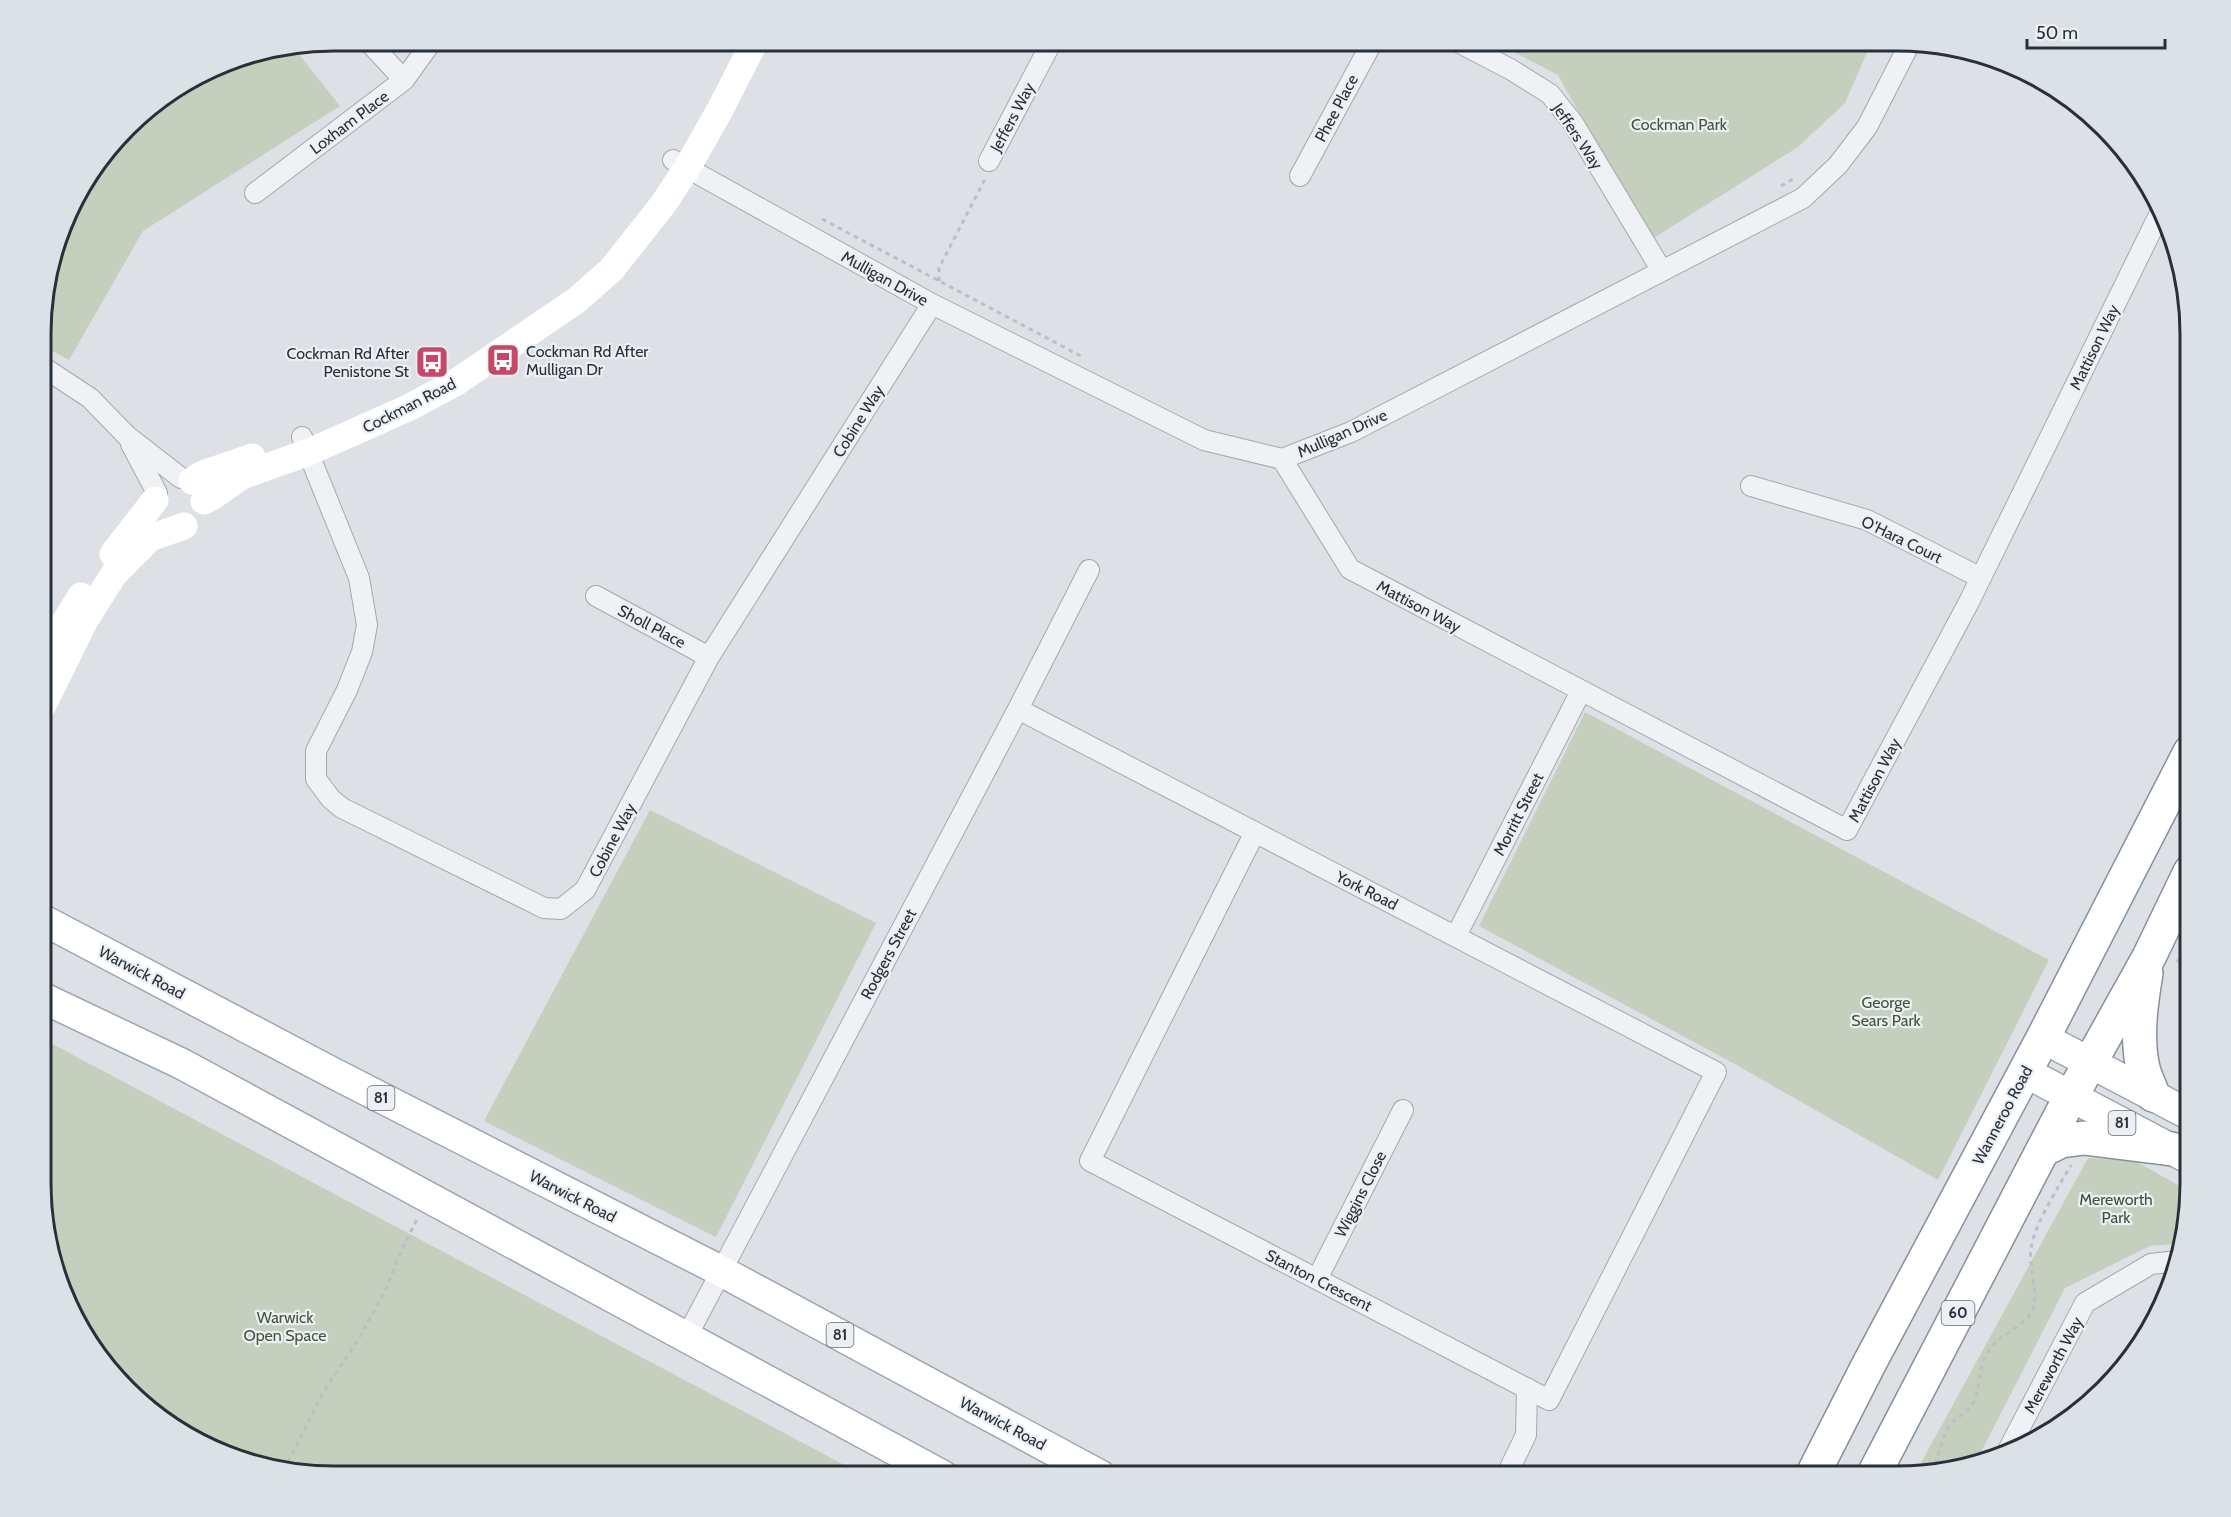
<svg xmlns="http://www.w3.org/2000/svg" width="2231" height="1517" font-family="Cabin,sans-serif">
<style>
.green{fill:#c4cfbe}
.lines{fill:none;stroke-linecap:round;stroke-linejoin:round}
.street-casing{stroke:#a3a8af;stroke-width:22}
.primary-casing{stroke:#9da7b1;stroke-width:33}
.highway-casing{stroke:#85909b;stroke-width:36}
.path{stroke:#bbbfc4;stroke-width:3;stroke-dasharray:4.5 4.5;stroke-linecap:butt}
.street{stroke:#eff1f4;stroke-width:20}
.secondary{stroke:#fff;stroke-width:27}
.primary{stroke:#fff;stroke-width:30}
.highway{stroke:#fff;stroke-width:33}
.labels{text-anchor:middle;stroke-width:4.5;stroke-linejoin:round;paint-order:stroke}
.shield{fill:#ecf0f4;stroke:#626a72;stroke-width:1.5}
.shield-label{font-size:15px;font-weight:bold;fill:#27303b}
.street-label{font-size:16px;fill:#27303b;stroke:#ecf0f4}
.park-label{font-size:16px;fill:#3f5636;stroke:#ecf0f4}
.poi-label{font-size:16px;fill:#27303b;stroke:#ecf0f4;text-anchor:start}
.rim{fill:none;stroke:#27303b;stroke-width:3}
</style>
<rect width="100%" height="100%" fill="#dde1e6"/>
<path class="green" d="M1493,41H1872L1845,103L1798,147L1649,241L1558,75Z
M294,48L340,106L143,231L69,360L43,346V296L71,204L140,114L222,63Z
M1585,712L2049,960L1938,1180L1731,1062L1479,926Z
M650,810L876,923L716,1237L484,1121Z
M43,1039L865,1476H315L239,1461L156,1416L80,1329L43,1221Z
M2088,1158L2134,1160L2190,1192V1202L2182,1243L2150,1246L2065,1288L1974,1466L1915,1474Z"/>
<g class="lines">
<g class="street-casing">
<path id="street" d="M368,41L404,80
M1456,41L1510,69L1550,94L1573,123L1662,271
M673,160L932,304L1204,440L1282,459L1351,432L1803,198L1838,165L1867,127L1911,41
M989,161L1052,41
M1300,176L1373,41
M255,193L404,80L432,41
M43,367L90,398L127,436L181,478
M302,437L359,578L367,625L362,652L347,690L316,751V779L331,799L342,808L544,908L561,909L585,890L709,657L932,304
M131,444L157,493
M1282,459L1350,569L1847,830L1969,602L2162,209
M1751,486L1867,520L1981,578
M596,596L709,657
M1018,709L1716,1072L1549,1400L1090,1161L1255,832
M1456,936L1581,691
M1317,1279L1403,1110
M686,1338L1018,709L1089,570
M2006,1454L2085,1303L2151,1264L2178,1261
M1506,1476L1526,1435L1527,1388"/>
</g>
<g class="primary-casing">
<path id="primary" d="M43,920L331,1072L721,1271L1101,1476
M43,998L182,1064L943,1476
M2043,1038L2190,1115
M2025,1072L2190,1159"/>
</g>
<g class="highway-casing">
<path id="highway" d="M2146,973C2141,1003 2136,1038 2143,1068C2145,1077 2150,1086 2153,1095
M2043,1150L2061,1141L2084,1138L2172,1149
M1812,1476L1869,1364L2043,1038L2190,752
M1873,1476L2062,1113L2149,957L2190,872"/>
</g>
<path class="path" d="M1781,186L1793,179
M822,219L1081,356
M939,281V268L985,179
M2177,962L2190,947
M284,1470L322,1394L358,1340L386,1289L398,1258L418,1217
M1931,1472C1939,1458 1941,1438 1950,1425C1958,1415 1970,1412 1975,1399C1980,1385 1979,1369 1986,1355C1995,1335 2021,1331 2032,1311C2040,1295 2028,1266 2031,1248C2035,1223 2058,1188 2071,1165"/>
<use href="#street" class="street"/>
<path class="secondary" d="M192,481L203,474L252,457
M204,501L212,497L242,476L309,452L408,408L455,383L577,300L612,269L664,203L687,168L721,108L755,41
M113,554L155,500
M43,657L81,596
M43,705L85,620L114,574L150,538L184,526"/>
<use href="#primary" class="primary"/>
<use href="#highway" class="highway"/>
</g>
<defs>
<g id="bus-square" transform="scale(1.725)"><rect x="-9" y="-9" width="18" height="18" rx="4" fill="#c44867" stroke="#ecf0f4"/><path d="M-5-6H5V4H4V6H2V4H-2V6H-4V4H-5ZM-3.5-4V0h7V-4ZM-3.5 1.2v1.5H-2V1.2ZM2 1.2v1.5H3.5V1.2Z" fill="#fff"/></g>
</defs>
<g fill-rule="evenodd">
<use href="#bus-square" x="503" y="360"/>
<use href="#bus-square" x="432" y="362"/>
</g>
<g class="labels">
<g class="shield">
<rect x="367.5" y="1086" width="27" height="24" rx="4.5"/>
<rect x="2108.5" y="1111" width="27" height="24" rx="4.5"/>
<rect x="1941.5" y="1301" width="33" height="24" rx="4.5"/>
<rect x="826.5" y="1323" width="27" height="24" rx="4.5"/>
</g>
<g class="shield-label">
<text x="381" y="1103">81</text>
<text x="2122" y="1128">81</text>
<text x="1958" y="1318">60</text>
<text x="840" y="1340">81</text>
</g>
<g class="street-label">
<text transform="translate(1336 108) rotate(-62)" y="6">Phee Place</text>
<text transform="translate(1012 117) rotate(-62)" y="6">Jeffers Way</text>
<text transform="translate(349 122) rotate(-37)" y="6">Loxham Place</text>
<text transform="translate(1578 136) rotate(56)" y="6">Jeffers Way</text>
<text transform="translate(885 278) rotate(29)" y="6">Mulligan Drive</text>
<text transform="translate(2094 347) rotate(-64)" y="6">Mattison Way</text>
<text transform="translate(409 405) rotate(-27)" y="6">Cockman Road</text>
<text transform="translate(858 421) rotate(-58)" y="6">Cobine Way</text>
<text transform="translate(1342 433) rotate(-24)" y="6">Mulligan Drive</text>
<text transform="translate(1902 539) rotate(26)" y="6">O'Hara Court</text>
<text transform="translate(1419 606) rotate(28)" y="6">Mattison Way</text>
<text transform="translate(652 626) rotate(28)" y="6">Sholl Place</text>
<text transform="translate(1874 780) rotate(-62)" y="6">Mattison Way</text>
<text transform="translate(1518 814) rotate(-63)" y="6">Morritt Street</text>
<text transform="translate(612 840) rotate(-62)" y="6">Cobine Way</text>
<text transform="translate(1367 890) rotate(27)" y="6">York Road</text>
<text transform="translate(888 954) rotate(-62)" y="6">Rodgers Street</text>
<text transform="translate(142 972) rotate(28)" y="6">Warwick Road</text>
<text transform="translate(2002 1115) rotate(-62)" y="6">Wanneroo Road</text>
<text transform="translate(1360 1194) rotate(-63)" y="6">Wiggins Close</text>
<text transform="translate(573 1196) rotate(27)" y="6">Warwick Road</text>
<text transform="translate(1319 1280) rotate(27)" y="6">Stanton Crescent</text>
<text transform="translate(2053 1365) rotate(-62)" y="6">Mereworth Way</text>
<text transform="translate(1003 1423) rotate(28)" y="6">Warwick Road</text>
</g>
<g class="park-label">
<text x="1679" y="130">Cockman Park</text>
<text x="1886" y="1008">George<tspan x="1886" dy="18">Sears Park</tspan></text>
<text x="2116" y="1205">Mereworth<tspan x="2116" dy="18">Park</tspan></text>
<text x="285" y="1323">Warwick<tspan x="285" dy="18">Open Space</tspan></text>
</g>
<g class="poi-label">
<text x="526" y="357">Cockman Rd After<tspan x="526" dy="18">Mulligan Dr</tspan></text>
<text x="409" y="359" text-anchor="end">Cockman Rd After<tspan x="409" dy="18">Penistone St</tspan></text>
</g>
</g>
<path d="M0 0H2231V1517H0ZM334 51H1897A283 283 0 0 1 2180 334V1183A283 283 0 0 1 1897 1466H334A283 283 0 0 1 51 1183V334A283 283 0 0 1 334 51Z" fill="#dce1e5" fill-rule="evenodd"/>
<path class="rim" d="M334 51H1897A283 283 0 0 1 2180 334V1183A283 283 0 0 1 1897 1466H334A283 283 0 0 1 51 1183V334A283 283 0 0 1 334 51Z"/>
<path d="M2027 39v9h138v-9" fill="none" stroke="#27303b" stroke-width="3"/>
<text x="2036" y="39" font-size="18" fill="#27303b" stroke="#ecf0f4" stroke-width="4.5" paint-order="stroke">50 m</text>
</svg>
